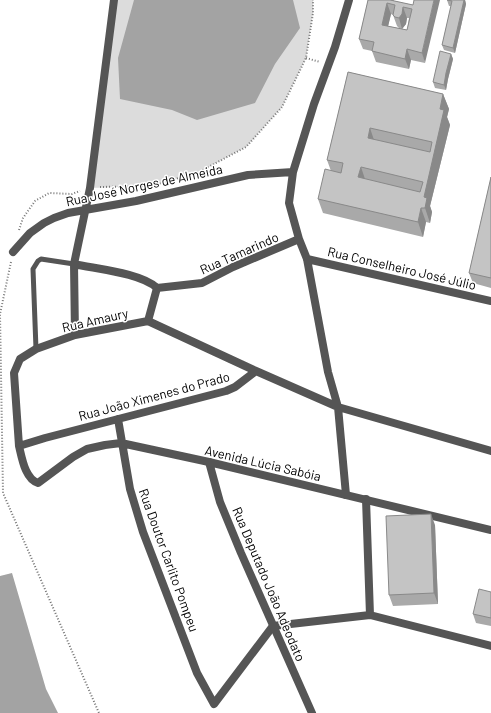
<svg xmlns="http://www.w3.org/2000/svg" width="491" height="713" font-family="Barlow,sans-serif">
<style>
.green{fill:#dcdcdc}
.water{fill:#a3a3a3}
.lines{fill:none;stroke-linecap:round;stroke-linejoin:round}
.path{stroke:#777;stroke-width:2;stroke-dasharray:1 2;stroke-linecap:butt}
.service{stroke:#555;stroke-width:5}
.minor{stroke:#555;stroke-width:8}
.tertiary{stroke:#555;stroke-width:8}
.wall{fill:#a9a9a9;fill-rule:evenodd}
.shaded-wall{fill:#898989}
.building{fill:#c4c4c4;stroke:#898989;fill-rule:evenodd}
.labels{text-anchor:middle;stroke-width:3;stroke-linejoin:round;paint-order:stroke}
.street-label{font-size:13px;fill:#000;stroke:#fff}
</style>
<rect width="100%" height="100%" fill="#fff"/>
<path class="green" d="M114,0H313V13L306,58L282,107L246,147L199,172L151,186L90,188Z"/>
<path class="water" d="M134,0H293L300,28L275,64L255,103L197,120L172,110L120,99L118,58Z
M12,573L46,689L58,713H0V576Z"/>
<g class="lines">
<path class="path" d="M306,58L320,62
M100,187L151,186L199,172L246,147L282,107L306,58L313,13V0
M19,230L23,218L35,201L49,193L72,194L80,191
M11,262L0,314L3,493L99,713"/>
<path class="service" d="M36,349L33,269L38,261L41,259L74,264"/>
<path class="minor" d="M13,252L30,233L44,223L54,218L68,213L136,201L248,175L293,172
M307,259L491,301
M74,264C96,269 141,273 157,288L202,283L233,267L299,239
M148,321L157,288
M75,335L74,264L90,188L114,0
M118,419L130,489L143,532L197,673L214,704L273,626L370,615L491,646
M19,446L14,373L20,359L36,349L75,335L148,321L256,371L338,407L491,451
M209,462L121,443L105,445L87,449L73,457L38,483C25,479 22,458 19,446L45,438L226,391L235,387L256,371
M346,495L338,407L328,372L307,259L299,239L289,203L293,172L314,104L335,47L349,0
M366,499L370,615"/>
<path class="tertiary" d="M312,713L241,553L220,502L209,462L491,530"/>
</g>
<path class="wall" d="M368,0H394V1L413,5L425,63L411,60L409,69L376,62L372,51L363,49L359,39ZM391,14L393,15L397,26L399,28L402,29L406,24L407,18H409L407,30L388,26Z
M447,0H465L466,4L455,53L444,50L442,45L451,6H449Z
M451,54L453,59L448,79L446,90L435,88L433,82Z
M348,72L443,94L449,109L447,117L450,125L430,206L432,212L430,223L426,222L423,237L323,213L318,199L331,171L327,160Z
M491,177V288L473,283L469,273Z
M435,525L438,604L393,606L389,595Z
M491,592V626L476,623L473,614Z"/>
<path class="shaded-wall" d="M434,0H440L425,63L422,53Z
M464,0H465L466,4L455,53L453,48Z
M387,3L391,14L386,35L382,25Z
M403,7L407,18L406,24L402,29L399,18Z
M407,49L411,60L409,69L405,59Z
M451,54L453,59L448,79L446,90L444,85L446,73Z
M443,94L449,109L447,117L450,125L430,206L432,212L430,223L425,208L424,197L440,109Z
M370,128L375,143L368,138Z
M361,167L366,182L358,177Z
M421,208L426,222L423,237L418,222Z
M431,514L435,525L438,604L434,593Z"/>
<path class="building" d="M368,0H390L413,5L414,0H434L422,53L407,49L405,59L372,51L374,42L359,39ZM387,3L395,5L393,15L395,17L399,18L402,14L403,7L412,9L407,30L382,25Z
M447,0H464L453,48L442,45L452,1Z
M440,51L451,54L446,73L444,85L433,82Z
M348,72L443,94L440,109L444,110L424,197L427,198L425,208H421L418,222L318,199L325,169L341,173L343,163L327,160ZM370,128L432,142L430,152L368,138ZM361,167L423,182L420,192L358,177Z
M491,177V278L469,273Z
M431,514L434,593L389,595L386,516Z
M479,589L491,592V618L473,614Z"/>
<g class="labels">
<g class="street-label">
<text transform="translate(144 185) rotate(-12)" y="5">Rua José Norges de Almeida</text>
<text transform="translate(239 253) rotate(-24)" y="5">Rua Tamarindo</text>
<text transform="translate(402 268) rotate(13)" y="5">Rua Conselheiro José Júlio</text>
<text transform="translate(95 320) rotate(-13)" y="5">Rua Amaury</text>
<text transform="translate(154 396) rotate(-15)" y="5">Rua João Ximenes do Prado</text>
<text transform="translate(263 463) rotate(13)" y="5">Avenida Lúcia Sabóia</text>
<text transform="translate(169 560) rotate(70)" y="5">Rua Doutor Carlito Pompeu</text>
<text transform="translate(269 584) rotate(67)" y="5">Rua Deputado João Adeodato</text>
</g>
</g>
</svg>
